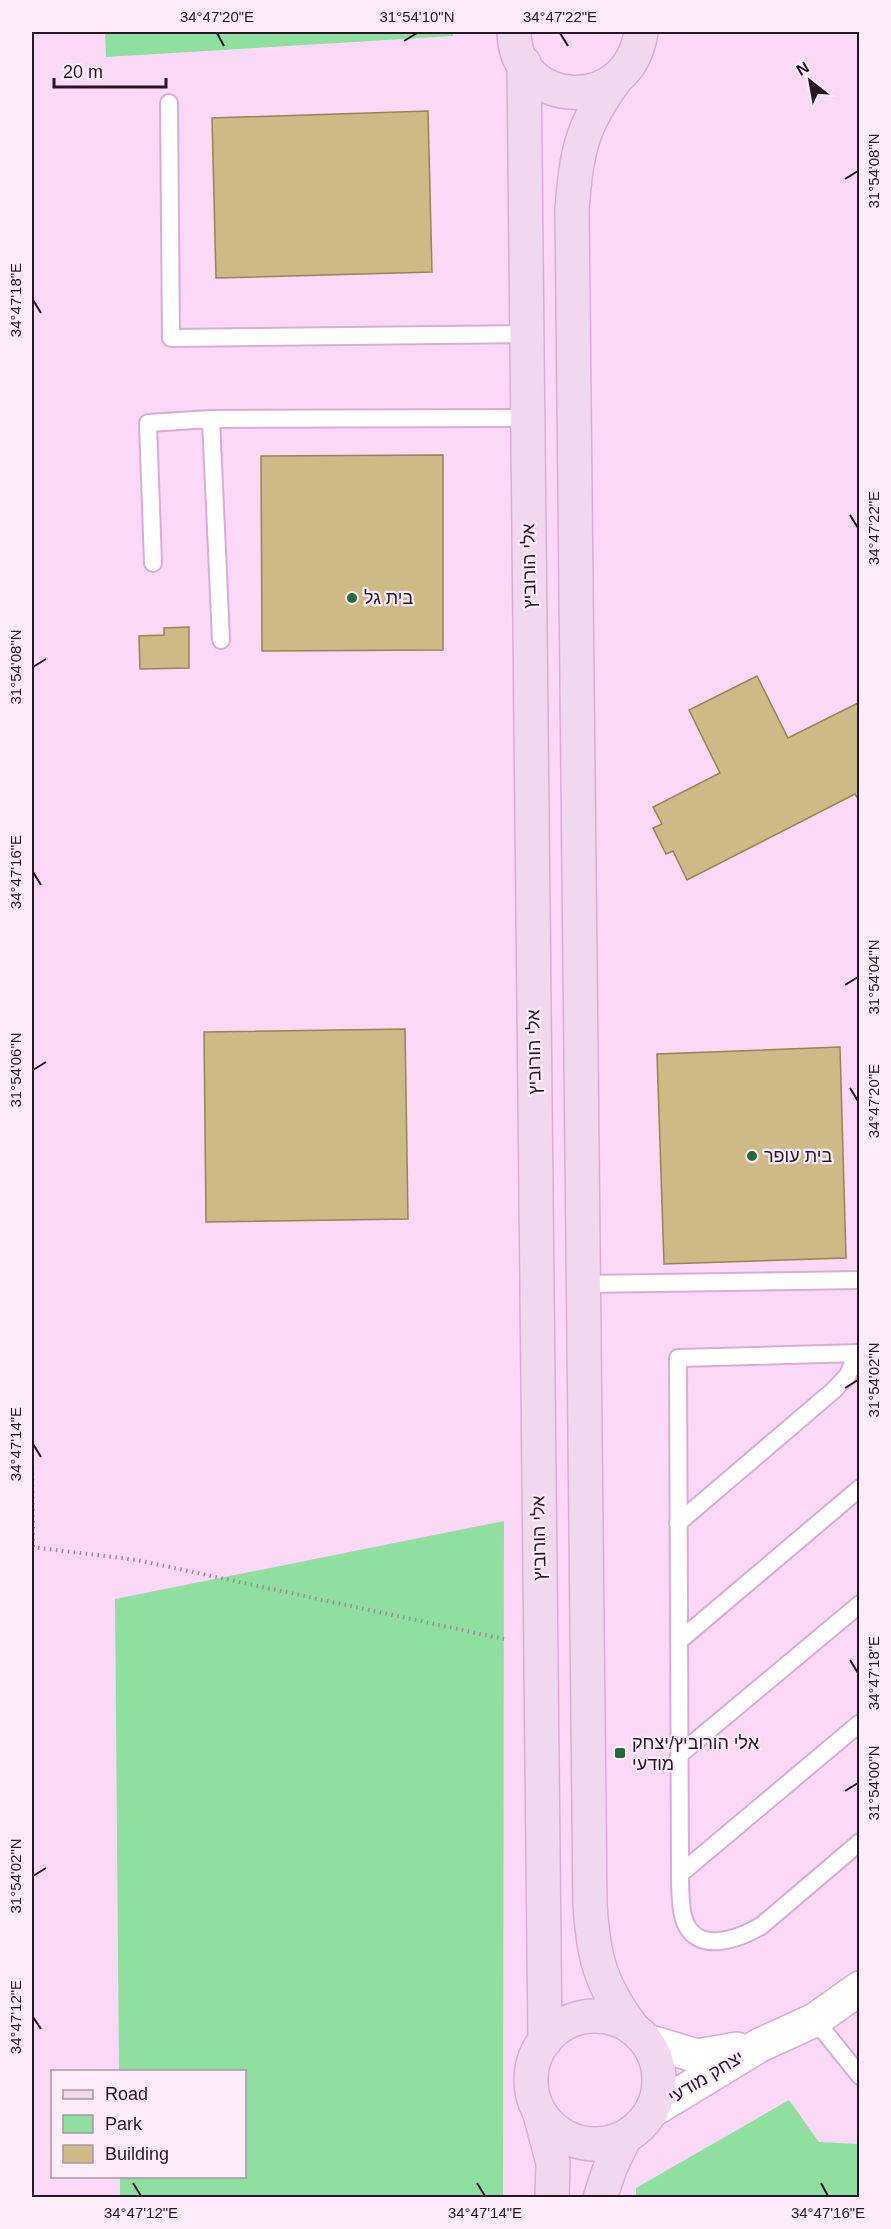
<svg xmlns="http://www.w3.org/2000/svg" width="891" height="2229" font-family="Arial,Heebo,sans-serif">
<style>
.green{fill:#8fdfa1}
.building{fill:#cdba86;stroke:#968452;stroke-width:1.5}
.lines{fill:none;stroke-linecap:round;stroke-linejoin:round}
.lane-casing{stroke:#d9add3;stroke-width:20}
.street-casing{stroke:#d9add3;stroke-width:36}
.secondary-casing{stroke:#d9add3;stroke-width:36}
.path{stroke:#a1869e;stroke-width:4;stroke-dasharray:1.5 4.5;stroke-linecap:butt}
.lane{stroke:#fff;stroke-width:16}
.street{stroke:#fff;stroke-width:33}
.secondary{stroke:#f1d8ee;stroke-width:33}
.ticks{fill:none;stroke:#261625;stroke-width:2}
.poi-dot{fill:#226c3a;stroke:#feecfc;stroke-width:2}
.labels{text-anchor:middle;stroke-width:4.5;stroke-linejoin:round;paint-order:stroke}
.street-label{font-size:18px;fill:#261625;stroke:#feecfc}
.poi-label{font-size:18px;fill:#261625;stroke:#feecfc;text-anchor:start}
.neatline{fill:none;stroke:#261625;stroke-width:2}
.ticks-label{font-size:15px;text-anchor:middle;fill:#261625}
</style>
<rect width="100%" height="100%" fill="#fcd8f7"/>
<path class="green" d="M105,32H453V36L106,57Z
M504,1521L503,2197H120V2177L244,2176V2072L119,2071L115,1599Z
M789,2100L819,2142L859,2144V2197H636V2188Z"/>
<path class="building" d="M428,111L432,272L216,278L212,118Z
M443,455V650L262,651L261,456Z
M189,627V668L140,669L139,636L164,635V628Z
M757,676L788,738L860,702V802L855,794L687,880L673,851L666,854L653,828L662,824L653,807L720,773L689,710Z
M405,1029L408,1219L206,1222L204,1032Z
M840,1047L846,1258L664,1264L657,1054Z"/>
<g class="lines">
<g class="lane-casing">
<path id="lane" d="M169,103L171,338L526,334
M153,563L148,423L211,419
M221,640L211,419L527,418
M583,1284L860,1280
M860,1353L678,1358L680,1874C680,1887 680,1902 683,1916C693,1956 737,1940 761,1926L860,1842
M678,1523L834,1390L848,1375L857,1353
M679,1641L860,1488
M679,1755L860,1604
M680,1874L860,1723
M815,2020L860,2076"/>
</g>
<g class="street-casing">
<path id="street" d="M647,2041L697,2056L737,2049
M653,2110L760,2045L815,2020L860,1988"/>
</g>
<g class="secondary-casing">
<path id="secondary" d="M514,32C515,108 628,117 641,32
M524,63L545,2041
M616,79C581,126 576,153 572,210L590,1904C593,1955 600,1985 632,2027
M531 2080a64 64 0 1 1 128 0a64 64 0 1 1-128 0Z
M540,2114L553,2163L552,2198
M600,2198L610,2168L625,2137"/>
</g>
<path class="path" d="M32,1455L33,1547
M32,1547L137,1560L504,1639"/>
<use href="#lane" class="lane"/>
<use href="#street" class="street"/>
<use href="#secondary" class="secondary"/>
</g>
<path class="ticks" d="M217,33L224,46M560,33L568,46M404,41L417,33M845,179L858,171M33,300L41,313M850,515L858,528M33,667L46,659M33,872L41,885M845,985L858,977M33,1070L46,1062M850,1088L858,1101M845,1388L858,1380M33,1444L41,1457M850,1660L858,1673M845,1791L858,1783M33,1876L46,1868M33,2017L41,2029M133,2183L141,2196M477,2183L485,2196M821,2183L828,2196"/>
<g class="poi-dot">
<circle cx="352" cy="598" r="6"/>
<circle cx="752" cy="1156" r="6"/>
<rect x="614" y="1747" width="12" height="12" rx="3"/>
</g>
<g class="labels">
<g class="street-label">
<text transform="translate(529 566) rotate(-91)" y="6">אלי הורוביץ</text>
<text transform="translate(534 1052) rotate(-91)" y="6">אלי הורוביץ</text>
<text transform="translate(539 1538) rotate(-91)" y="6">אלי הורוביץ</text>
<text transform="translate(706 2077) rotate(-31)" y="6">יצחק מודעי</text>
</g>
<g class="poi-label">
<text x="364" y="604">בית גל</text>
<text x="764" y="1162">בית עופר</text>
<text x="632" y="1749">אלי הורוביץ/יצחק<tspan x="632" dy="21">מודעי</tspan></text>
</g>
</g>
<rect width="891" height="2229" fill="none" stroke="#feecfc" stroke-width="66"/>
<rect x="51" y="2070" width="195" height="108" fill="#feecfc" stroke="#a896a6" stroke-width="1.5"/>
<rect x="63" y="2090" width="30" height="9" fill="#f1d8ee" stroke="#a896a6" stroke-width="1.5"/>
<text x="105" y="2100" font-size="18" fill="#261625">Road</text>
<rect x="63" y="2115" width="30" height="18" fill="#8fdfa1" stroke="#a896a6" stroke-width="1.5"/>
<text x="105" y="2130" font-size="18" fill="#261625">Park</text>
<rect x="63" y="2145" width="30" height="18" fill="#cdba86" stroke="#a896a6" stroke-width="1.5"/>
<text x="105" y="2160" font-size="18" fill="#261625">Building</text>
<g transform="translate(810 81) rotate(329)" stroke="#feecfc" stroke-width="4.5" paint-order="stroke">
<path d="M0-4.5L10 22L0 15L-10 22Z" fill="#261625"/>
<text y="-9" font-size="16" font-weight="bold" text-anchor="middle" fill="#261625">N</text>
</g>
<path d="M54 78v9h112v-9" fill="none" stroke="#261625" stroke-width="3"/>
<text x="63" y="78" font-size="18" fill="#261625" stroke="#feecfc" stroke-width="4.5" paint-order="stroke">20 m</text>
<rect x="33" y="33" width="825" height="2163" class="neatline"/>
<g class="ticks-label">
<text x="217" y="22">34°47'20"E</text>
<text x="417" y="22">31°54'10"N</text>
<text x="560" y="22">34°47'22"E</text>
<text transform="translate(874 171) rotate(-90)" y="5">31°54'08"N</text>
<text transform="translate(16 300) rotate(-90)" y="5">34°47'18"E</text>
<text transform="translate(874 528) rotate(-90)" y="5">34°47'22"E</text>
<text transform="translate(16 667) rotate(-90)" y="5">31°54'08"N</text>
<text transform="translate(16 872) rotate(-90)" y="5">34°47'16"E</text>
<text transform="translate(874 977) rotate(-90)" y="5">31°54'04"N</text>
<text transform="translate(16 1070) rotate(-90)" y="5">31°54'06"N</text>
<text transform="translate(874 1101) rotate(-90)" y="5">34°47'20"E</text>
<text transform="translate(874 1380) rotate(-90)" y="5">31°54'02"N</text>
<text transform="translate(16 1444) rotate(-90)" y="5">34°47'14"E</text>
<text transform="translate(874 1673) rotate(-90)" y="5">34°47'18"E</text>
<text transform="translate(874 1783) rotate(-90)" y="5">31°54'00"N</text>
<text transform="translate(16 1876) rotate(-90)" y="5">31°54'02"N</text>
<text transform="translate(16 2017) rotate(-90)" y="5">34°47'12"E</text>
<text x="141" y="2218">34°47'12"E</text>
<text x="485" y="2218">34°47'14"E</text>
<text x="828" y="2218">34°47'16"E</text>
</g>
</svg>
